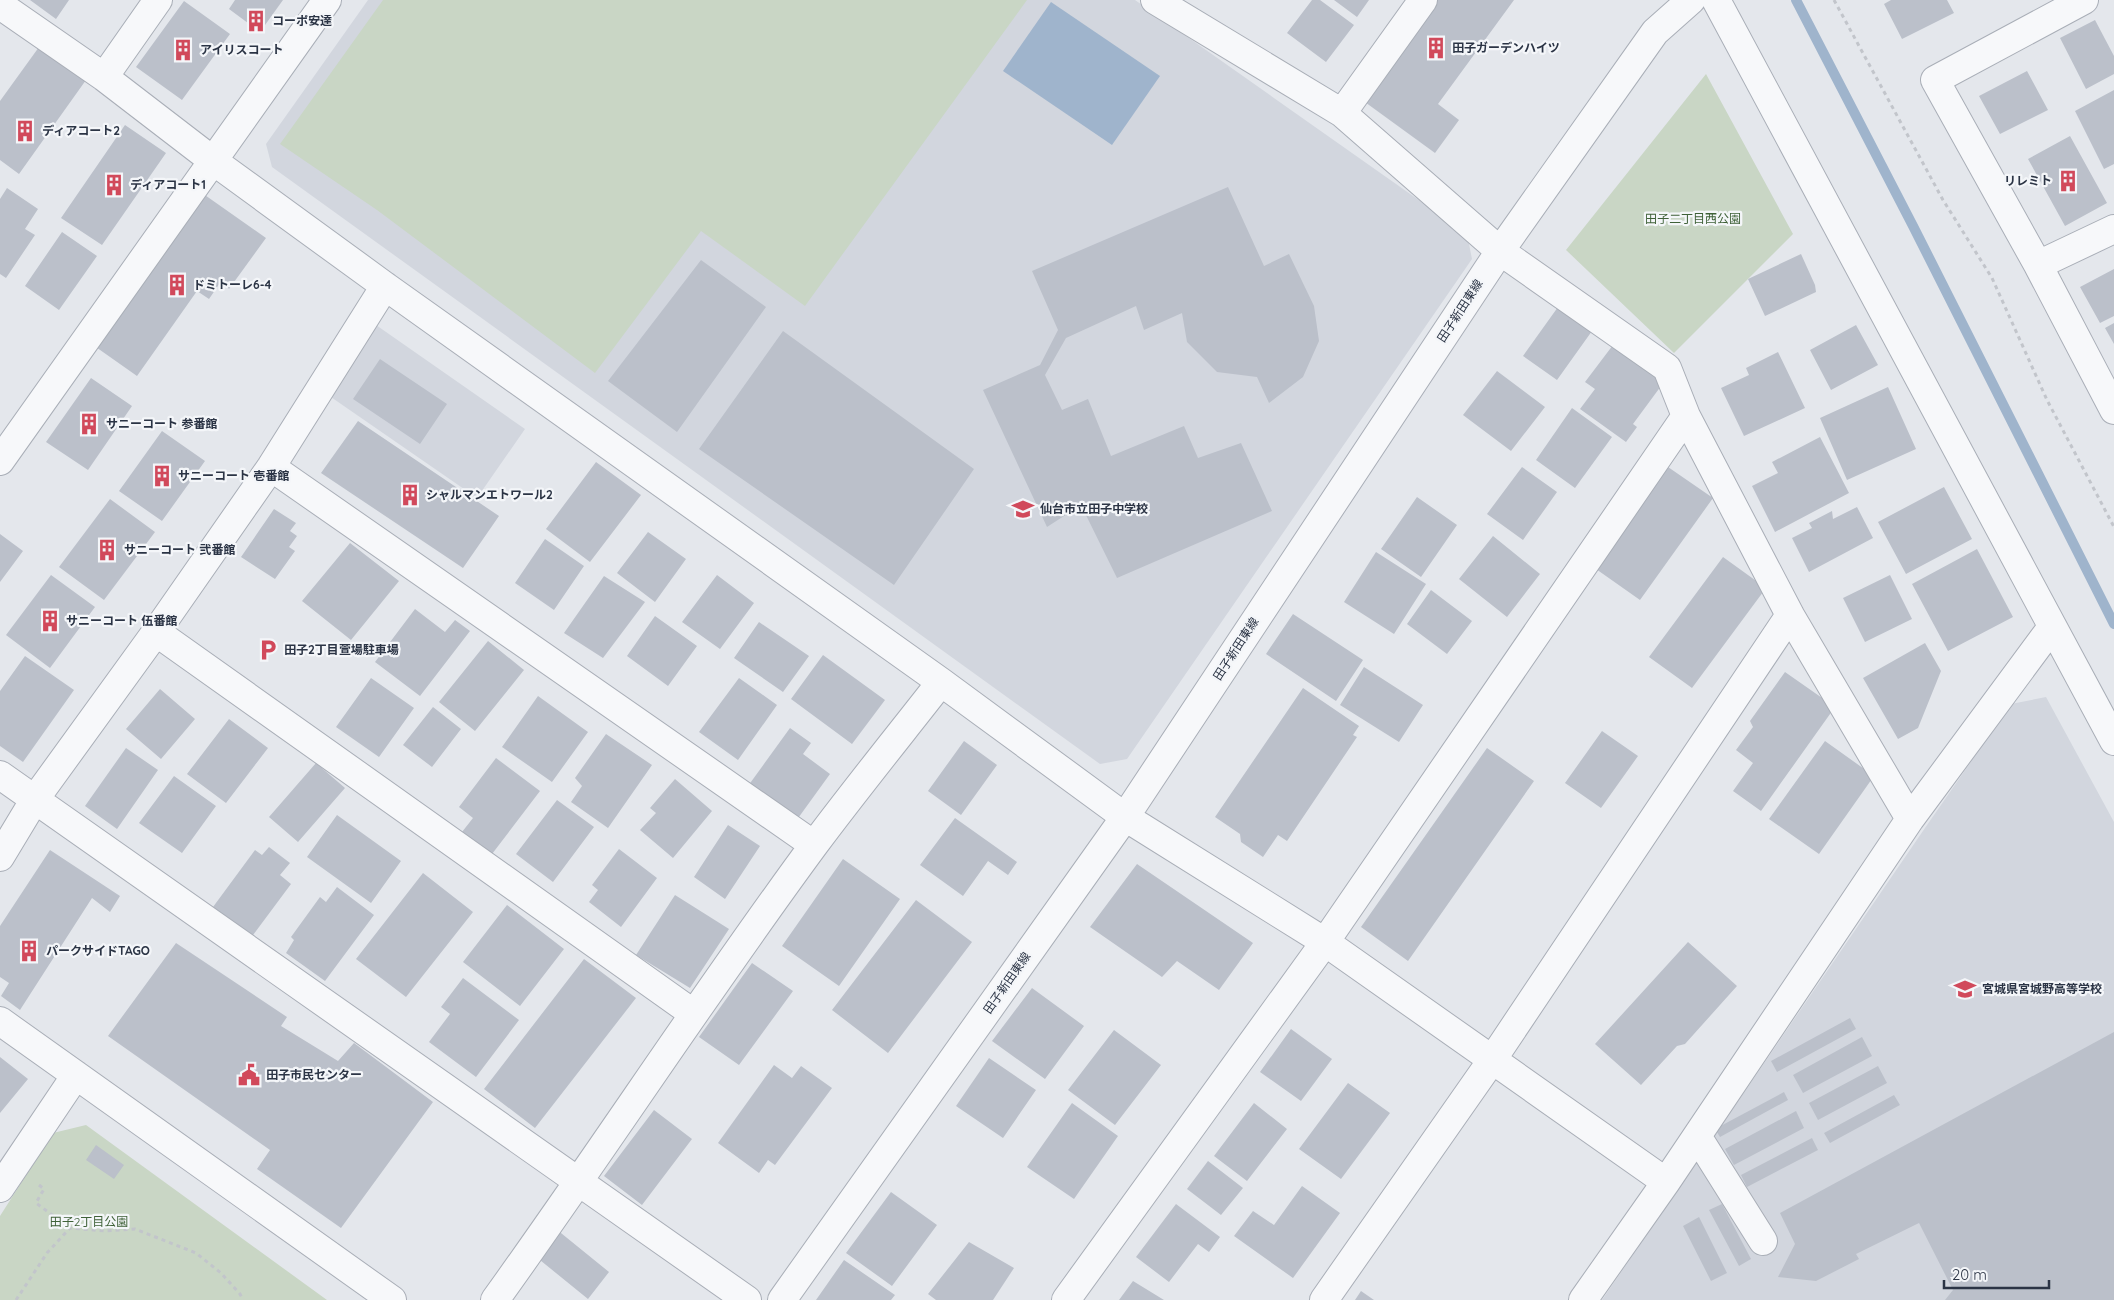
<svg xmlns="http://www.w3.org/2000/svg" width="2114" height="1300" font-family="Quicksand,'Noto Sans JP',sans-serif">
<style>
.built{fill:#d2d6de}
.green{fill:#c9d6c5}
.water{fill:#9fb4cc}
.lines{fill:none;stroke-linecap:round;stroke-linejoin:round}
.stream{stroke:#9fb4cc;stroke-width:10}
.building{fill:#bbc0ca}
.minor-casing{stroke:#a9aeb7;stroke-width:30}
.path{stroke:#c2c5cb;stroke-width:3;stroke-dasharray:4 4;stroke-linecap:butt}
.minor{stroke:#f7f8fa;stroke-width:28}
.labels{text-anchor:middle;stroke-width:4.5;stroke-linejoin:round;paint-order:stroke}
.poi-label{font-size:12px;font-weight:bold;fill:#2b3445;stroke:#f4f6f9;text-anchor:start}
.park-label{font-size:12px;fill:#3f6138;stroke:#f4f6f9}
.street-label{font-size:12px;fill:#2b3445;stroke:#f4f6f9}
</style>
<rect width="100%" height="100%" fill="#e4e7ec"/>
<path class="built" d="M368,0H1135L1467,234L1472,259L1127,759L1100,764L272,167L266,144Z
M376,325L525,429L477,498L328,395Z
M2046,697L2114,822V1300H1602L1925,828L2011,704Z"/>
<path class="green" d="M383,0H1027L805,306L701,231L595,373L377,210L280,144Z
M1706,74L1793,234L1674,353L1566,250Z
M86,1125L327,1300H0V1216L53,1133Z"/>
<path class="water" d="M1051,2L1160,76L1112,145L1003,71Z"/>
<g class="lines">
<path class="stream" d="M1796,0L1913,226L2114,624"/>
</g>
<path class="building" d="M30,0H69L56,19Z
M235,0H283L260,32L229,9Z
M1312,0H1320L1354,25L1326,62L1287,33Z
M1334,0H1369L1357,17Z
M1429,0H1514L1438,104L1459,120L1435,153L1358,97Z
M1891,0H1947L1954,13L1902,39L1884,4Z
M184,1L230,34L182,100L136,67Z
M2095,20L2114,56V74L2086,89L2060,38Z
M39,47L86,80L19,174L0,160V101Z
M2027,71L2048,110L2000,134L1979,96Z
M2114,90V164L2104,169L2075,111Z
M125,125L166,153L102,245L61,218Z
M2070,136L2107,203L2065,226L2028,159Z
M1228,187L1264,266L1289,254L1314,306L1319,341L1303,377L1269,403L1257,377L1217,372L1187,342L1182,313L1144,330L1136,306L1066,338L1045,375L1062,410L1088,399L1111,456L1184,426L1198,458L1241,443L1272,511L1117,578L1081,505L1047,527L983,390L1040,365L1058,330L1032,271Z
M7,188L38,209L25,229L35,235L6,278L0,274V199Z
M202,193L266,238L229,289L222,280L209,299L197,291L137,376L93,345Z
M62,232L97,256L59,310L25,286Z
M1801,254L1815,285L1816,292L1765,316L1748,279Z
M701,260L766,307L677,432L608,381Z
M2114,269V316L2100,323L2080,287Z
M1558,307L1592,331L1557,380L1523,356Z
M2114,323V344L2105,328Z
M1856,325L1878,365L1831,390L1810,350Z
M783,331L974,469L894,585L699,449Z
M1613,345L1664,382L1633,424L1637,427L1626,442L1580,409L1595,389L1585,382Z
M1778,352L1805,408L1744,436L1721,388L1749,375L1746,368Z
M380,359L447,404L420,444L353,399Z
M1497,371L1545,407L1511,451L1463,415Z
M91,378L132,406L88,470L46,442Z
M1888,387L1916,449L1847,480L1820,418Z
M1572,408L1612,437L1575,488L1536,460Z
M358,421L499,516L463,568L321,473Z
M162,431L205,461L162,521L119,491Z
M1820,437L1849,493L1775,532L1752,486L1778,473L1772,462Z
M596,462L641,495L590,562L546,529Z
M1522,467L1557,492L1523,540L1487,514Z
M1668,467L1713,498L1640,600L1596,569Z
M1944,487L1972,539L1906,574L1878,522Z
M1417,497L1457,525L1421,577L1381,549Z
M110,499L155,532L104,600L59,567Z
M1857,507L1873,538L1809,572L1792,538L1812,528L1809,523L1832,511L1833,519Z
M274,509L296,523L290,531L297,536L289,547L295,551L275,579L241,557Z
M648,532L686,559L655,602L617,573Z
M0,534L23,551L0,582Z
M1493,536L1540,574L1507,617L1459,579Z
M545,539L584,566L554,610L515,583Z
M350,543L399,581L351,640L302,601Z
M1977,549L2013,617L1948,651L1912,584Z
M1376,552L1426,584L1394,634L1344,602Z
M1723,557L1766,588L1692,688L1649,657Z
M51,575L95,607L50,668L6,635Z
M717,575L754,603L720,649L682,622Z
M1890,575L1912,619L1865,642L1843,598Z
M604,576L645,602L603,658L564,633Z
M1431,590L1472,621L1447,654L1407,624Z
M415,609L445,632L455,620L470,631L420,696L375,662Z
M1293,614L1363,660L1336,701L1266,654Z
M655,616L697,646L668,686L627,656Z
M759,622L809,656L783,692L734,658Z
M488,641L524,670L475,731L439,702Z
M1925,643L1941,671L1918,728L1898,739L1863,678Z
M823,655L885,700L852,744L791,699Z
M25,656L74,690L23,762L0,746V691Z
M1364,667L1423,705L1399,742L1340,705Z
M1785,672L1835,707L1761,811L1733,791L1753,763L1736,750L1753,727L1750,721Z
M371,678L414,708L379,757L336,727Z
M739,678L777,705L738,760L699,732Z
M1303,688L1359,726L1353,735L1357,737L1287,841L1278,835L1263,857L1241,842L1240,834L1215,817Z
M160,689L195,719L161,759L126,729Z
M538,696L588,732L552,782L502,747Z
M433,707L461,729L432,767L403,745Z
M229,719L268,748L226,803L187,774Z
M790,728L811,743L803,754L830,774L796,821L748,786Z
M1602,731L1638,756L1601,808L1565,783Z
M606,734L652,765L608,828L571,802L582,786L575,778Z
M964,741L997,765L961,815L928,791Z
M1825,741L1874,776L1819,854L1769,819Z
M126,748L158,770L117,829L85,806Z
M1487,748L1534,781L1408,961L1361,927Z
M496,758L540,791L492,854L462,832L473,818L459,807Z
M316,763L345,788L298,842L269,817Z
M174,776L216,806L182,853L139,823Z
M675,779L712,811L673,858L640,830L656,813L650,808Z
M557,800L594,827L553,882L516,854Z
M337,815L401,861L371,903L307,857Z
M955,818L1017,862L1008,875L988,861L963,896L920,865Z
M728,825L760,846L725,899L694,877Z
M269,847L290,863L280,875L291,884L253,935L213,907L255,850L262,855Z
M619,849L657,878L621,927L589,902L598,890L592,885Z
M50,850L120,896L110,912L92,898L20,1010L1,996L9,983L0,977V926Z
M843,859L900,899L839,986L782,946Z
M1137,864L1253,943L1219,990L1177,961L1162,977L1090,927Z
M423,873L473,912L406,997L356,959Z
M337,887L374,915L325,981L286,953L294,940L291,937L320,897L326,902Z
M675,895L729,929L690,988L636,955Z
M916,900L972,942L888,1053L832,1010Z
M507,905L564,949L520,1006L463,962Z
M1688,942L1737,986L1685,1044L1677,1046L1641,1085L1595,1044Z
M176,943L287,1017L281,1026L338,1061L354,1043L433,1102L341,1228L257,1169L270,1150L108,1036Z
M584,959L636,998L535,1128L484,1089Z
M752,963L793,991L739,1065L699,1037Z
M463,978L519,1020L476,1077L429,1042L450,1014L441,1007Z
M1032,988L1084,1026L1045,1079L992,1041Z
M1850,1018L1856,1029L1777,1072L1771,1061Z
M1291,1029L1332,1059L1301,1101L1260,1072Z
M1114,1030L1161,1065L1115,1125L1068,1090Z
M2114,1032V1300H1945L1953,1290L1919,1223L1856,1254L1859,1259L1816,1281L1778,1277L1795,1244L1780,1213Z
M1862,1037L1872,1056L1803,1093L1793,1075Z
M0,1057L28,1079L0,1113Z
M989,1058L1036,1090L1003,1138L956,1106Z
M774,1065L792,1078L801,1066L832,1088L775,1165L768,1160L759,1173L718,1143Z
M1878,1066L1887,1083L1818,1120L1809,1103Z
M1348,1083L1390,1113L1341,1179L1299,1149Z
M1784,1092L1788,1100L1720,1137L1715,1129Z
M1894,1095L1900,1105L1830,1143L1824,1133Z
M1072,1103L1118,1136L1074,1199L1027,1167Z
M1254,1103L1287,1129L1247,1181L1214,1156Z
M654,1110L692,1139L642,1205L604,1176Z
M1796,1111L1804,1128L1734,1165L1725,1149Z
M1812,1138L1818,1150L1747,1187L1741,1175Z
M96,1145L124,1165L114,1179L86,1160Z
M1208,1161L1243,1188L1221,1215L1187,1189Z
M1302,1186L1340,1213L1293,1278L1234,1236L1253,1211L1274,1225Z
M891,1192L937,1225L892,1286L846,1253Z
M1176,1204L1220,1237L1209,1252L1198,1244L1169,1282L1136,1257Z
M1722,1204L1751,1259L1739,1266L1709,1210Z
M1699,1217L1727,1273L1711,1281L1683,1226Z
M556,1229L609,1272L588,1299L535,1256Z
M969,1242L1014,1268L993,1300H936L928,1294Z
M844,1260L895,1295L891,1300H816Z
M1133,1281L1164,1300H1119Z
M1361,1291L1374,1300H1355Z"/>
<g class="lines">
<g class="minor-casing">
<path id="minor" d="M1155,0L1342,113L1500,251L1667,368L1686,416L1790,615L1910,819
M1716,0L2114,741
M2084,0L1935,80L2038,265L2114,410
M0,5L104,77L212,160L385,286L941,682L1125,817L1325,942L1666,1182
M104,77L158,0
M1342,113L1423,0
M2038,265L2114,229
M0,461L327,0
M271,467L814,845
M156,632L694,1014
M0,775L747,1300
M0,857L35,799L156,632L271,467L385,286
M0,1021L392,1300
M1697,1136L1763,1241
M0,1188L76,1075
M495,1300C603,1150 704,994 814,845C855,790 898,737 941,682
M782,1300L1125,817L1500,251L1655,32L1691,0
M1066,1300L1325,942L1686,416
M1324,1300L1492,1060L1790,615
M1583,1300L1666,1182L1910,819L2052,627"/>
</g>
<path class="path" d="M1834,0L1943,200L1992,278L2047,400L2114,527
M39,1185L44,1189L36,1203L70,1228
M16,1300L47,1253L70,1228L105,1231L135,1229L196,1253L221,1273L240,1294L243,1300"/>
<use href="#minor" class="minor"/>
</g>
<defs>
<g id="building-bare" transform="scale(1.725)"><path d="M-4-6H4V6H1V3H-1V6H-4ZM-2.5-4.3h1.7v1.8h-1.7ZM.8-4.3h1.7v1.8H.8ZM-2.5-1h1.7V.8h-1.7ZM.8-1h1.7V.8H.8Z" fill="#d1495b" stroke="#f4f6f9" stroke-width="2.5" paint-order="stroke"/></g>
<g id="school-bare" transform="scale(1.725)"><path d="M0-5L7-2L0 1L-7-2ZM-4 1L0 2.5L4 1V4Q0 6-4 4Z" fill="#d1495b" stroke="#f4f6f9" stroke-width="2.5" paint-order="stroke"/></g>
<g id="parking-bare" transform="scale(1.725)"><path d="M-3.5-5.5H1a3.5 3.5 0 0 1 0 7H-1V5.5H-3.5ZM-1-3.4V-.6H.8a1.4 1.4 0 0 0 0-2.8Z" fill="#d1495b" stroke="#f4f6f9" stroke-width="2.5" paint-order="stroke"/></g>
<g id="civic-bare" transform="scale(1.725)"><path d="M-.6-6.5H3V-4.5H.6V-3L4-1V1h2V6H-6V1h2V-1L-.6-3ZM-1.2 2.5V6h2.4V2.5Z" fill="#d1495b" stroke="#f4f6f9" stroke-width="2.5" paint-order="stroke"/></g>
</defs>
<g fill-rule="evenodd">
<use href="#building-bare" x="256" y="21"/>
<use href="#building-bare" x="1436" y="48"/>
<use href="#building-bare" x="183" y="50"/>
<use href="#building-bare" x="25" y="131"/>
<use href="#building-bare" x="2068" y="181"/>
<use href="#building-bare" x="114" y="185"/>
<use href="#building-bare" x="177" y="285"/>
<use href="#building-bare" x="89" y="424"/>
<use href="#building-bare" x="162" y="476"/>
<use href="#building-bare" x="410" y="495"/>
<use href="#school-bare" x="1023" y="509"/>
<use href="#building-bare" x="107" y="550"/>
<use href="#building-bare" x="50" y="621"/>
<use href="#parking-bare" x="268" y="650"/>
<use href="#building-bare" x="29" y="951"/>
<use href="#school-bare" x="1965" y="989"/>
<use href="#civic-bare" x="249" y="1075"/>
</g>
<g class="labels">
<g class="poi-label">
<text x="272" y="25">コーポ安達</text>
<text x="1452" y="52">田子ガーデンハイツ</text>
<text x="200" y="54">アイリスコート</text>
<text x="42" y="135">ディアコート2</text>
<text x="2052" y="185" text-anchor="end">リレミト</text>
<text x="130" y="189">ディアコート1</text>
<text x="193" y="289">ドミトーレ6-4</text>
<text x="106" y="428">サニーコート 参番館</text>
<text x="178" y="480">サニーコート 壱番館</text>
<text x="426" y="499">シャルマンエトワール2</text>
<text x="1040" y="513">仙台市立田子中学校</text>
<text x="124" y="554">サニーコート 弐番館</text>
<text x="66" y="625">サニーコート 伍番館</text>
<text x="284" y="654">田子2丁目萱場駐車場</text>
<text x="46" y="955">パークサイドTAGO</text>
<text x="1982" y="993">宮城県宮城野高等学校</text>
<text x="266" y="1079">田子市民センター</text>
</g>
<g class="park-label">
<text x="1693" y="223">田子二丁目西公園</text>
<text x="89" y="1226">田子2丁目公園</text>
</g>
<g class="street-label">
<text transform="translate(1460 311) rotate(-57)" y="4">田子新田東線</text>
<text transform="translate(1236 649) rotate(-57)" y="4">田子新田東線</text>
<text transform="translate(1007 983) rotate(-55)" y="4">田子新田東線</text>
</g>
</g>
<path d="M1944 1280v8h105v-8" fill="none" stroke="#2b3445" stroke-width="2.5"/>
<text x="1952" y="1280" font-size="15" fill="#2b3445" stroke="#f4f6f9" stroke-width="4" paint-order="stroke">20 m</text>
</svg>
